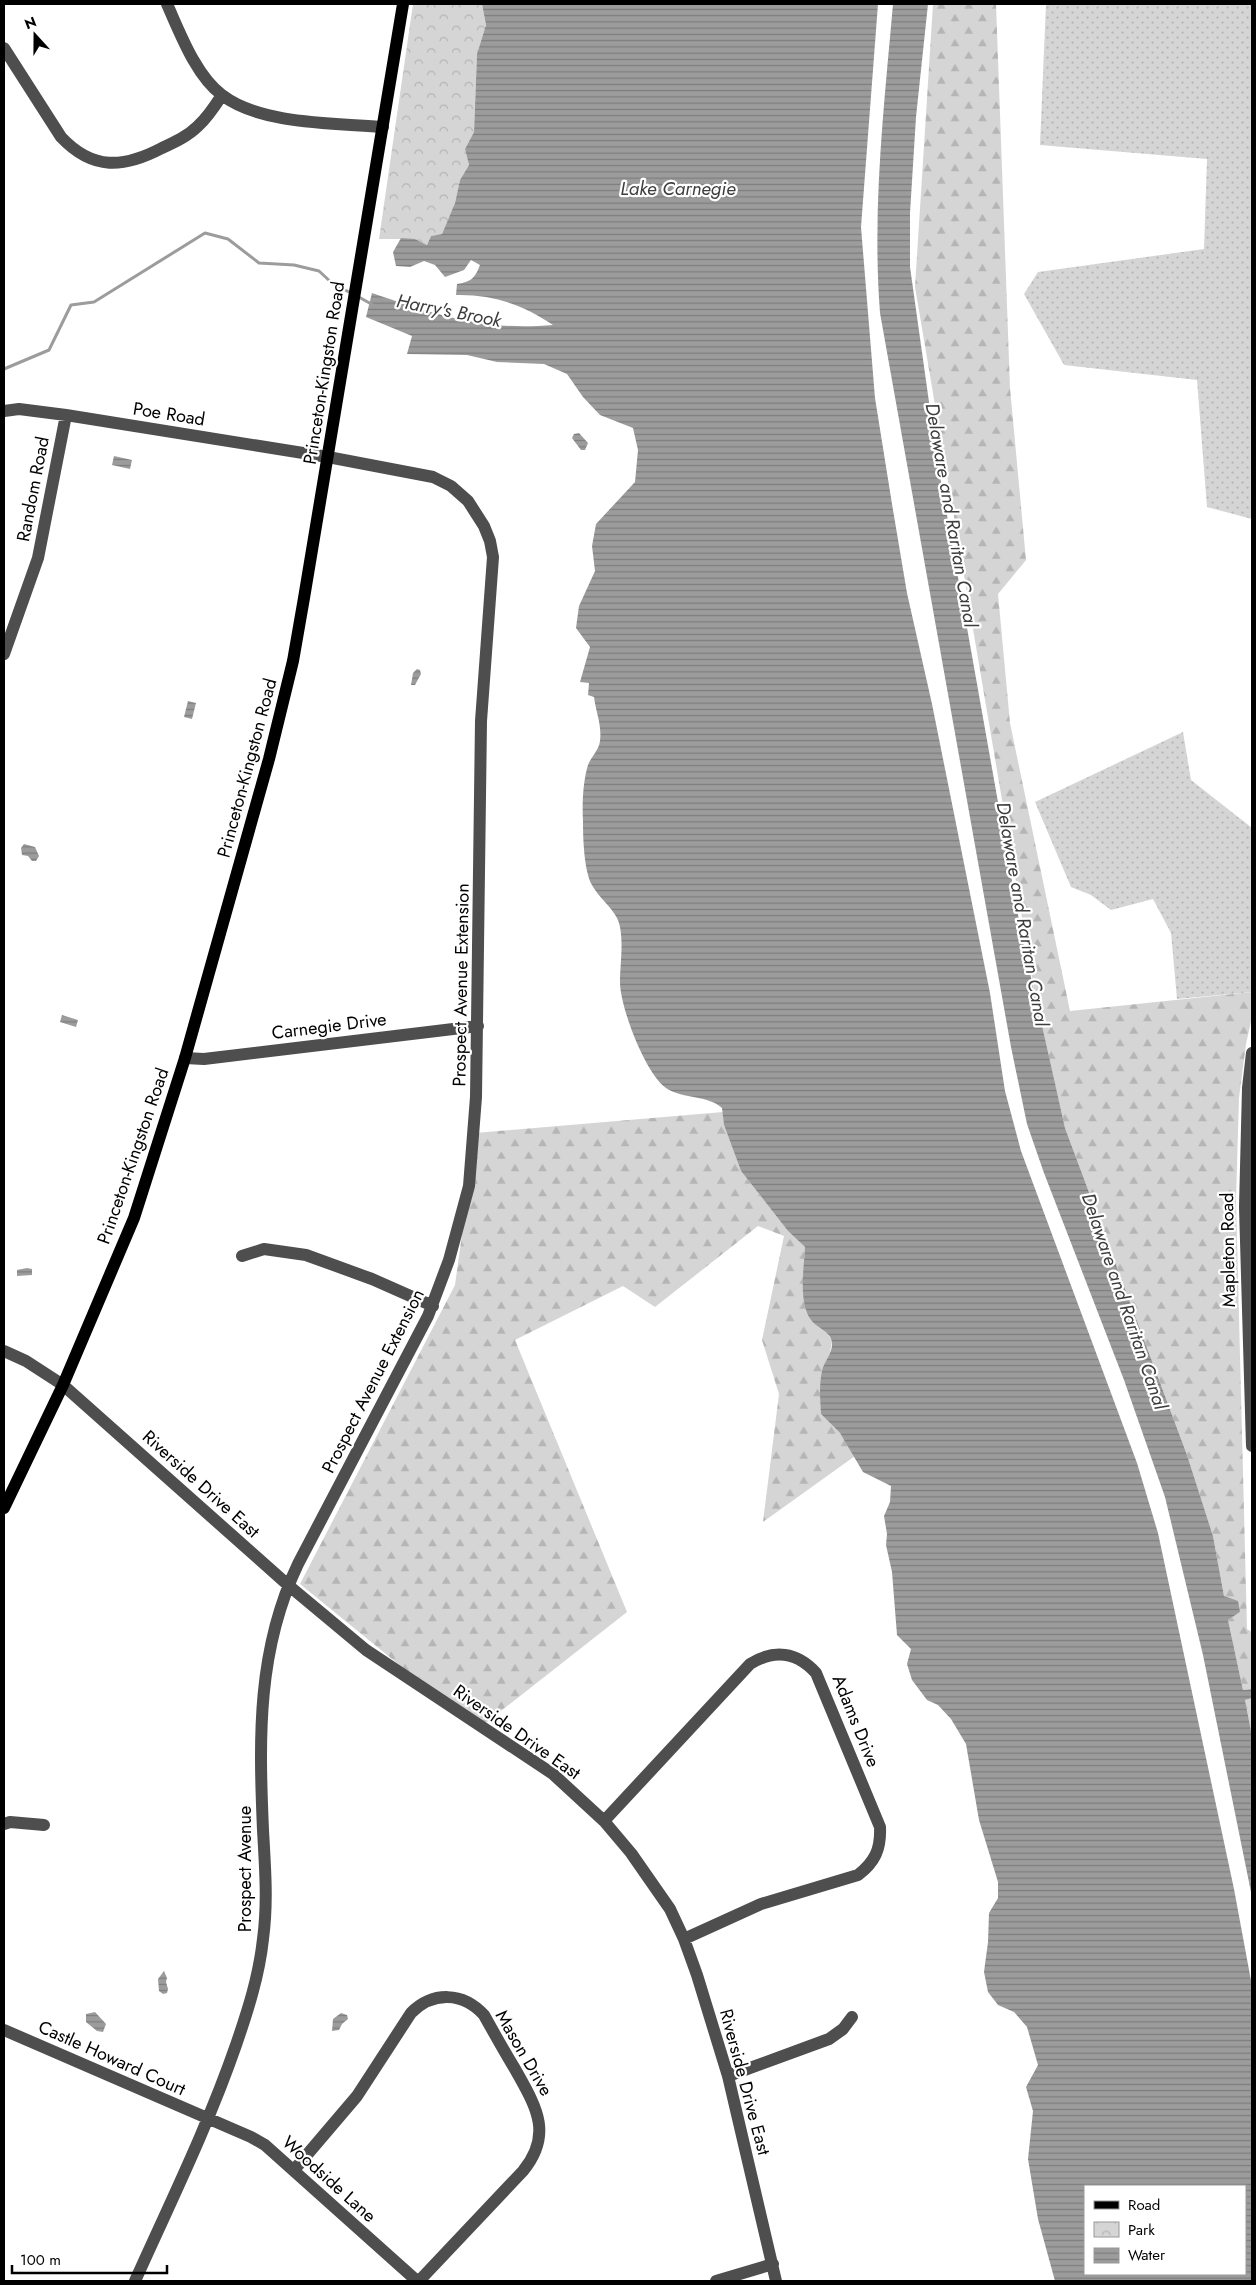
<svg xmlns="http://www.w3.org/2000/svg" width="1256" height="2285" font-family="Jost,sans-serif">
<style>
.grass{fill:url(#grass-dots)}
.forest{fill:url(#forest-firs)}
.park{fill:url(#park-crowns)}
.water{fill:url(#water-rules);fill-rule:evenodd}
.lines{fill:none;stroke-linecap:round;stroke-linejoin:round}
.stream{stroke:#9c9c9c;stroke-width:3}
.minor{stroke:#4e4e4e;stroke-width:12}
.major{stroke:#000;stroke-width:12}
.labels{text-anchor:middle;stroke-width:4.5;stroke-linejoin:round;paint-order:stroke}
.street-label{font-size:18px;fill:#000;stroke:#fff}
.water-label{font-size:19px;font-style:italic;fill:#3d3d3d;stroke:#fff}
</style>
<defs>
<pattern id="grass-dots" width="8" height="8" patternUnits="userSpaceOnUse" patternTransform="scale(1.25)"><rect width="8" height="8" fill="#d5d5d5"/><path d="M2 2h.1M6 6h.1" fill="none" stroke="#b5b5b5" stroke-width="1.8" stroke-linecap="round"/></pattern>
<pattern id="forest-firs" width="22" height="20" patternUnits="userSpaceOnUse" patternTransform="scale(1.25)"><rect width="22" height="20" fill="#d5d5d5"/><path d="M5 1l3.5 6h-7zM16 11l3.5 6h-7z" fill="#b5b5b5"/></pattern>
<pattern id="park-crowns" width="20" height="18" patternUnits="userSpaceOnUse" patternTransform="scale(1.25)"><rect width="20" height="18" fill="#d5d5d5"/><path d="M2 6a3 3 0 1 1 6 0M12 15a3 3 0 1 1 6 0" fill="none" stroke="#b5b5b5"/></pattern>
<pattern id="water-rules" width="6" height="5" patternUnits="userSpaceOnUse" patternTransform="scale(1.25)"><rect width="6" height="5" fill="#9c9c9c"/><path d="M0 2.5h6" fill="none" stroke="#7d7d7d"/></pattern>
</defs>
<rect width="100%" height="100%" fill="#fff"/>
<path class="grass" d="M1046,4H1252V519L1207,507L1197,380L1064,365L1024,294L1038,272L1204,249L1207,159L1040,145Z
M1183,732L1191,780L1252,828V992L1177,999L1171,933L1153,899L1111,910L1091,895L1071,887L1035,802Z"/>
<path class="forest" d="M933,4H996L1010,388L1026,560L998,594L1010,723L1070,1011L1252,992V1017L1246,1044L1239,1098L1236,1200L1247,1629L1252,1632V1689L1243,1690L1228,1620L1240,1612L1224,1596L1213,1536L1187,1455L1065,1128L1039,1018L915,287Z
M723,1112L724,1125L741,1171L788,1231L805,1247L803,1293L811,1320L827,1333L832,1341L830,1352L823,1369L820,1392L821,1414L840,1433L855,1456L763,1522L779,1394L762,1340L784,1236L758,1226L655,1307L623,1286L515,1340L627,1612L478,1729L300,1584L455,1285L476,1133Z
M1252,1698V1736L1245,1700Z"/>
<path class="park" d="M413,4H482L486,25L477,54L474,132L465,149L469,165L460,180L455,203L442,234L431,236L427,245L415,239H379Z"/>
<path class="water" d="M482,4H878L861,227L875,398L892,504L907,593L932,704L990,993L1005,1091L1021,1151L1137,1463L1158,1533L1234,1889L1252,1986V2281H1055L1038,2219L1028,2159L1033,2111L1026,2087L1038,2065L1027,2027L1014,2012L998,2005L988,1992L984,1972L988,1942L989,1913L998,1898V1882L979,1820L966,1744L951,1719L938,1705L927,1700L912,1680L907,1664L911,1649L897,1635L892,1572L886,1545L887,1534L884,1516L890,1502L891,1486L863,1472L840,1433L821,1414C820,1399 819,1386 822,1371C824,1361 833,1353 832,1342C830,1331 817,1328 811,1320C798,1301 804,1269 805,1247L788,1231L741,1171L724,1125L722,1108C708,1095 682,1099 666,1088C645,1073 620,1007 620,982C620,964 625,934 617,918C611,906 598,897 592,885C584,871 583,838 583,821C582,804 583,781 588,765C591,757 599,750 600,741C602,725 596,713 594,697L588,695L589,683L580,682L590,647L576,628L579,606L595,571L592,546L596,524L635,482L638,450L633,428L600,415L583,397L567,374L544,364L497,362L467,355L407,354L412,336L366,317L372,293C437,315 483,331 553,325C524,305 492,294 456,295L457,284C471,282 475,278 480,265L471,260L464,270L445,277L435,265L424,261L410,267L396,266L393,252L401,238L415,239L427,245L431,236L442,234L455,203L460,180L469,165L465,149L474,132L477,54L486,25ZM1085,2186H1245V2274H1085Z
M893,4H928L916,117L910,213V267L937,459L1022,937L1065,1128L1187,1455L1213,1536L1224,1596L1238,1601L1240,1612L1228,1620L1243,1690L1252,1689V1698L1245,1700L1252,1736V1897L1203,1655L1165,1497L1124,1380L1044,1173L1027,1124L1011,1047L880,313C872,209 884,107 893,4Z
M579,433L588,443L585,450H581L572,438L574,434Z
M114,456L132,460L130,469L112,465Z
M417,669L420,670L421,674L415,685H411L413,673Z
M188,701L196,703L192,719L184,717Z
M24,844L35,847L39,856L36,861H32L28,856L22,855L21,848Z
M62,1015L78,1020L76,1027L60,1022Z
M27,1268L32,1269V1275L17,1276V1270Z
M164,1971L167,1978L166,1982L168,1989L167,1993L163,1994L159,1991L158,1979Z
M95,2012L106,2024L103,2032L97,2031L86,2022V2014Z
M341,2013L347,2015L348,2019L342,2024L339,2030L332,2031L333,2019Z"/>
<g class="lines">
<path class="stream" d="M357,296L373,305
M4,369L49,350L71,305L94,302L205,233L228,239L259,263L294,265L319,271L333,284L351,293"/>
<path class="minor" d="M167,4C180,33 196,76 222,95C261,125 336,123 383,127
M4,48L61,137C93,171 124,168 162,148C175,142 188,136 198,126C208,117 215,106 222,95
M4,411L19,409L66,415L328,457L433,477L451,486L468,501L484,526L490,541L493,557L481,721L476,1097L469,1186L449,1260L428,1316L298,1564C257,1650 259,1737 263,1830C265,1867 268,1902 263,1939C259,1976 248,2010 236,2045C208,2126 170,2203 135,2281
M4,654L38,558L66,415
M1252,1053L1248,1088L1245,1207L1252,1446
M185,1058L204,1059L478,1026
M242,1256L264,1249L306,1255L372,1279L433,1306
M4,1351L26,1361L63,1385L288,1585L366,1650L553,1774L604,1821L631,1853L670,1909L684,1939L697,1975L728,2076L776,2281
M604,1821L750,1664C774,1649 797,1652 816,1673L880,1827C881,1849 875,1862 858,1875L761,1904L684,1939
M4,1824L10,1822L44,1825
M4,2030L251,2137L265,2145L417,2281
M728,2076L829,2039L843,2029L852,2017
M294,2170L357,2096L411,2013C433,1991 463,1992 484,2015C494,2033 504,2051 515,2069C535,2105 554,2133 523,2171L419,2281
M716,2281L773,2264"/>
<path class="major" d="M4,1508L63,1385L134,1218L185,1058L269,759L293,661L304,598L403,4"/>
</g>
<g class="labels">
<g class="street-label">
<text transform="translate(324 373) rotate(-81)" y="6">Princeton-Kingston Road</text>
<text transform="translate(169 414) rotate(9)" y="6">Poe Road</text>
<text transform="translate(33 489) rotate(-79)" y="6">Random Road</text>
<text transform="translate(247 768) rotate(-75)" y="6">Princeton-Kingston Road</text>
<text transform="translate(461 985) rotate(-89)" y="6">Prospect Avenue Extension</text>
<text transform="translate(329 1026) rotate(-7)" y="6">Carnegie Drive</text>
<text transform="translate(133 1156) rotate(-71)" y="6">Princeton-Kingston Road</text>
<text transform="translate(1228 1250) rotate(-91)" y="6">Mapleton Road</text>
<text transform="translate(373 1381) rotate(-63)" y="6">Prospect Avenue Extension</text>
<text transform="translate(201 1484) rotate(42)" y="6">Riverside Drive East</text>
<text transform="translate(856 1721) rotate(68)" y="6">Adams Drive</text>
<text transform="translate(517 1732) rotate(35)" y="6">Riverside Drive East</text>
<text transform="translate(245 1869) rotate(-90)" y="6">Prospect Avenue</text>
<text transform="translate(524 2053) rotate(60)" y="6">Mason Drive</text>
<text transform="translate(112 2058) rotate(24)" y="6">Castle Howard Court</text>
<text transform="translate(745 2082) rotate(75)" y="6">Riverside Drive East</text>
<text transform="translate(329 2179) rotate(42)" y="6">Woodside Lane</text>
</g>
<g class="water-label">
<text x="678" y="195">Lake Carnegie</text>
<text transform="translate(449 310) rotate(11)" y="7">Harry's Brook</text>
<text transform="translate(952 515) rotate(80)" y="7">Delaware and Raritan Canal</text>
<text transform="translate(1023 914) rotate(80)" y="7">Delaware and Raritan Canal</text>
<text transform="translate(1125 1301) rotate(71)" y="7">Delaware and Raritan Canal</text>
</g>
</g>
<rect width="1256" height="2285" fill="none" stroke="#000000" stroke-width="10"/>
<rect x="1084" y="2185" width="162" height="90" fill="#ffffff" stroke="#999999"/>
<rect x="1094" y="2201" width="25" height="8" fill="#000000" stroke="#999999"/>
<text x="1128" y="2210" font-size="15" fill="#000000">Road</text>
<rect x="1094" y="2222" width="25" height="15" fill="url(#park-crowns)" stroke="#999999"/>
<text x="1128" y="2235" font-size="15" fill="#000000">Park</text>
<rect x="1094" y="2248" width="25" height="15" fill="url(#water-rules)" stroke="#999999"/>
<text x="1128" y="2260" font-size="15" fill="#000000">Water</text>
<g transform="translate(35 35) rotate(339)" stroke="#ffffff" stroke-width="4" paint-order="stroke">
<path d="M0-4L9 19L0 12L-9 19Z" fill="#000000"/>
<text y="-8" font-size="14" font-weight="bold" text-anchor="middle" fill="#000000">N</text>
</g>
<path d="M12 2265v8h155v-8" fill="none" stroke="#000000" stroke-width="2.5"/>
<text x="20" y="2265" font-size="15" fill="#000000" stroke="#ffffff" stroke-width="4" paint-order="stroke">100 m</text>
</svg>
